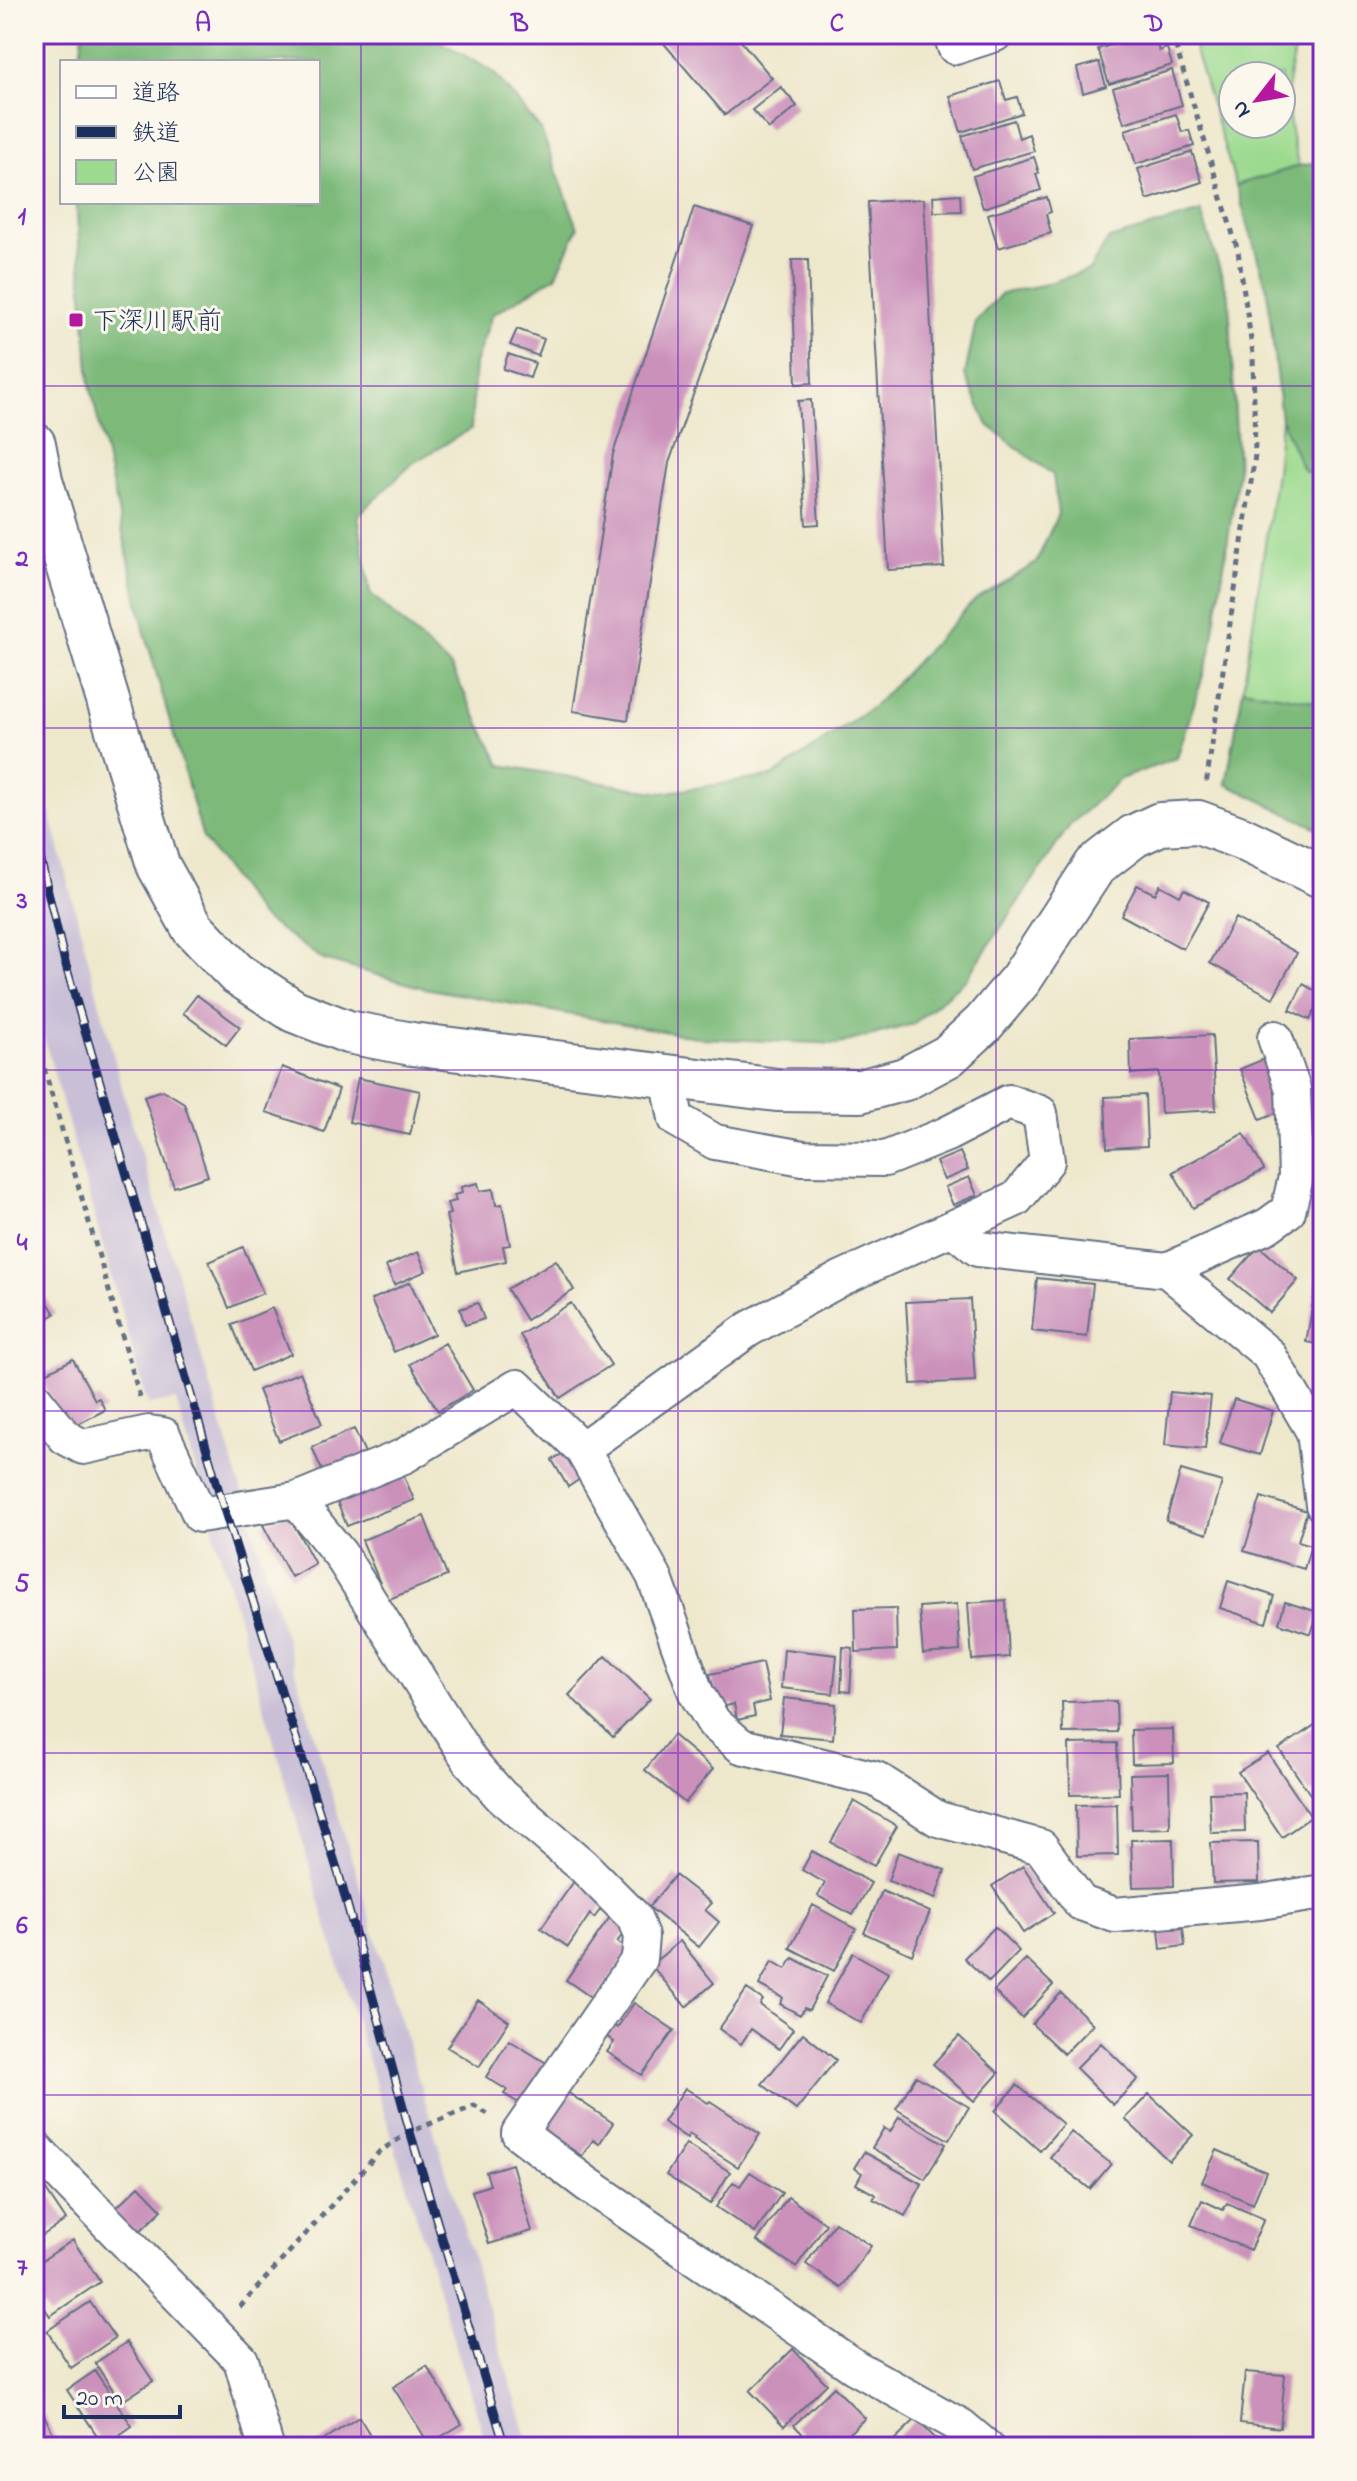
<svg xmlns="http://www.w3.org/2000/svg" width="1357" height="2481" font-family="'Indie Flower','Klee One',sans-serif">
<style>
.industrial{fill:#c9bfd7}
.green{fill:#9cda8f;stroke:#5c8476;stroke-width:2;fill-rule:evenodd}
.forest{fill:#7dba7a;stroke:#4c746c;stroke-width:2}
.building{fill:#cb91bb}
.lines{fill:none;stroke-linecap:round;stroke-linejoin:round}
.minor-casing{stroke:#646f84;stroke-width:38}
.tertiary-casing{stroke:#646f84;stroke-width:46}
.path{stroke:#646f84;stroke-width:5;stroke-dasharray:6 6;stroke-linecap:butt}
.minor{stroke:#fff;stroke-width:34}
.tertiary{stroke:#fff;stroke-width:42}
.rail-casing{stroke:#1b2f5e;stroke-width:9}
.rail{stroke:#fbf7ec;stroke-width:6;stroke-dasharray:18;stroke-linecap:butt}
.grid{fill:none;stroke:#7b2cbf;stroke-width:2;stroke-opacity:0.55}
.poi-dot{fill:#b5179e;stroke:#fbf7ec;stroke-width:3}
.labels{text-anchor:middle;stroke-width:6;stroke-linejoin:round;paint-order:stroke}
.poi-label{font-size:26px;fill:#1b2f5e;stroke:#fbf7ec;text-anchor:start}
.neatline{fill:none;stroke:#7b2cbf;stroke-width:3}
.grid-label{font-size:26px;text-anchor:middle;font-weight:bold;fill:#7b2cbf}
</style>
<rect width="100%" height="100%" fill="#fbf7ec"/>
<filter id="ink" filterUnits="userSpaceOnUse"><feTurbulence type="fractalNoise" baseFrequency=".0125" numOctaves="2"/><feDisplacementMap in="SourceGraphic" scale="16" xChannelSelector="R" yChannelSelector="G"/><feConvolveMatrix kernelMatrix="1 2 1 2 8 2 1 2 1" color-interpolation-filters="sRGB"/></filter>
<filter id="wash" filterUnits="userSpaceOnUse"><feTurbulence type="fractalNoise" baseFrequency=".006" numOctaves="4" result="noise"/><feDisplacementMap in="SourceGraphic" scale="32" xChannelSelector="R" yChannelSelector="G"/><feGaussianBlur stdDeviation="1.8" result="paint"/><feColorMatrix in="noise" values="0 0 0 0 0 0 0 0 0 0 0 0 0 0 0 0 0 1.4 0 .05"/><feComposite in="paint" operator="in"/></filter>
<g filter="url(#wash)">
<rect width="100%" height="100%" fill="#ede7cb"/>
<path class="industrial" d="M34,752L123,1092L325,1771L530,2447H487L327,1927L176,1400L148,1405L34,1002Z"/>
<path class="green" d="M1190,34H1300C1282,81 1286,119 1299,166L1236,185ZM1233,76H1281V124H1233Z
M1281,419L1303,470L1323,478V703L1243,689L1276,472Z"/>
<path class="forest" d="M83,34H439L441,42L492,71L541,130L578,228L556,276L492,315L475,364L471,429L413,463L358,515L370,593L451,667L501,765L662,793L773,776L874,706L975,600L1036,563L1058,514L1053,475L988,425L965,375L976,321L1001,294L1046,284L1089,270L1109,239L1201,212L1229,298L1238,473L1211,650L1177,758L1120,779L1070,825L967,978L913,1024L839,1044L702,1038L424,988L324,960L260,916L203,838L145,633L90,384L76,202H318V62H79Z
M1323,162V478L1303,470L1281,419L1267,289L1236,185L1299,166Z
M1243,689L1323,703V831L1226,784Z"/>
<g id="blocks">
<path class="building" d="M656,34H735L772,78L725,115Z
M1147,34H1154L1159,51L1167,48L1172,65L1109,84L1098,49Z
M1099,62L1106,86L1083,93L1077,68Z
M1172,70L1182,105L1124,123L1113,88Z
M1000,81L1006,100L1017,97L1022,113L961,132L950,96Z
M781,87L797,106L769,129L752,110Z
M1176,114L1182,132L1189,130L1194,146L1136,164L1125,130Z
M1014,120L1019,138L1029,134L1034,151L972,169L962,136Z
M1192,152L1202,182L1147,200L1138,169Z
M1034,157L1039,173L1036,174L1041,190L983,208L973,176Z
M960,194L961,211L934,212L933,196Z
M1047,197L1051,212L1046,214L1051,233L998,248L988,214Z
M924,199L944,567L888,570L868,202Z
M694,207L753,226L669,463L628,720L573,711L613,454Z
M792,260H808L812,383L796,384Z
M517,329L544,339L538,356L510,345Z
M508,354L535,363L530,378L503,369Z
M811,400L819,524L806,525L798,401Z
M1137,885L1155,894L1160,885L1180,896L1184,889L1209,902L1183,949L1121,915Z
M1235,918L1297,953L1273,998L1210,963Z
M1303,984L1323,995L1310,1020L1290,1010Z
M197,995L240,1027L226,1045L183,1013Z
M1212,1035L1216,1110L1161,1113L1159,1072L1131,1074L1130,1039Z
M1269,1057L1289,1108L1260,1119L1240,1069Z
M282,1067L339,1089L324,1132L266,1112Z
M358,1078L420,1091L410,1135L349,1122Z
M163,1090L184,1103L208,1176L174,1187L144,1096Z
M1145,1095L1147,1146L1107,1148L1105,1097Z
M1244,1133L1264,1170L1193,1208L1173,1172Z
M960,1152L968,1170L944,1180L936,1162Z
M969,1177L977,1195L953,1205L945,1187Z
M478,1183L480,1191L493,1189L496,1205L502,1204L510,1245L503,1246L506,1261L458,1272L446,1215L450,1214L447,1203L456,1201L454,1195L462,1193L461,1187Z
M1259,1246L1298,1280L1270,1313L1230,1279Z
M243,1247L263,1293L229,1308L209,1262Z
M418,1252L426,1271L394,1285L386,1266Z
M556,1260L574,1290L526,1320L507,1289Z
M1318,1277H1323V1345L1306,1342Z
M1037,1278L1093,1284L1087,1337L1032,1331Z
M34,1280L55,1314L34,1327Z
M410,1282L434,1334L394,1352L371,1300Z
M970,1299L975,1381L911,1384L906,1302Z
M478,1303L484,1319L465,1325L460,1309Z
M571,1303L611,1365L560,1398L520,1335Z
M272,1308L291,1354L251,1371L232,1325Z
M445,1343L473,1390L438,1411L410,1364Z
M73,1359L95,1400L99,1398L105,1410L74,1426L60,1415L40,1376Z
M300,1372L322,1424L279,1441L258,1390Z
M1170,1392L1211,1396L1205,1449L1165,1445Z
M1234,1399L1273,1411L1260,1455L1220,1443Z
M354,1429L366,1455L323,1473L312,1447Z
M567,1451L583,1477L568,1487L552,1460Z
M1181,1470L1222,1482L1207,1534L1166,1521Z
M402,1471L414,1500L347,1526L335,1497Z
M1261,1497L1307,1511L1298,1541L1311,1545L1304,1569L1244,1551Z
M287,1512L315,1564L291,1577L263,1525Z
M424,1516L447,1576L387,1600L362,1540Z
M1228,1581L1274,1596L1266,1623L1220,1608Z
M1006,1600L1009,1657L972,1660L968,1603Z
M1285,1602L1318,1612L1311,1634L1279,1623Z
M957,1604L960,1651L923,1654L919,1607Z
M896,1608L897,1650L856,1652L855,1609Z
M843,1647L853,1648L850,1692L841,1691Z
M784,1649L837,1655L833,1694L781,1688Z
M606,1656L650,1699L613,1737L569,1695Z
M762,1663L770,1701L753,1705L755,1716L737,1720L734,1704L718,1708L710,1674Z
M784,1698L836,1704L833,1739L780,1734Z
M1116,1701L1117,1732L1063,1733L1062,1702Z
M1321,1721L1323,1724V1786L1310,1794L1279,1749Z
M1173,1729L1174,1763L1132,1764L1131,1730Z
M673,1735L713,1769L685,1803L645,1770Z
M1117,1743L1119,1794L1070,1795L1069,1744Z
M1268,1753L1311,1817L1282,1837L1238,1772Z
M1169,1773L1170,1828L1132,1829L1130,1774Z
M1244,1792L1245,1832L1211,1833L1209,1793Z
M854,1801L897,1826L874,1866L831,1842Z
M1117,1804L1118,1855L1077,1856L1076,1805Z
M1173,1839L1174,1886L1133,1887L1131,1840Z
M1258,1842L1259,1882L1213,1883L1211,1843Z
M812,1851L871,1883L853,1915L818,1896L825,1883L802,1870Z
M898,1852L945,1870L935,1899L888,1881Z
M1023,1866L1054,1913L1023,1933L992,1886Z
M675,1875L711,1903L705,1910L719,1922L699,1947L649,1907Z
M575,1880L606,1902L594,1918L590,1914L568,1947L541,1928Z
M882,1891L930,1912L912,1955L864,1933Z
M813,1905L856,1929L834,1971L790,1948Z
M610,1917L627,1929L617,1942L629,1950L595,2000L566,1980Z
M995,1927L1019,1951L989,1982L964,1958Z
M1183,1928L1185,1946L1161,1949L1159,1930Z
M680,1941L714,1983L686,2007L651,1965Z
M853,1953L888,1973L861,2023L825,2003Z
M793,1958L827,1976L809,2010L804,2008L800,2015L780,2004L783,1998L759,1985L772,1961L786,1969Z
M1026,1959L1053,1985L1022,2018L994,1991Z
M747,1989L763,2000L760,2005L793,2029L779,2049L751,2029L741,2044L719,2029Z
M1061,1993L1093,2024L1064,2054L1032,2024Z
M478,2000L509,2021L479,2067L447,2047Z
M634,2003L674,2030L642,2075L607,2052L614,2042L605,2035L613,2025L617,2028Z
M803,2033L836,2060L796,2110L762,2084Z
M959,2036L999,2073L974,2101L933,2064Z
M509,2040L548,2064L522,2105L504,2094L507,2090L486,2077Z
M1101,2043L1138,2079L1113,2105L1076,2068Z
M916,2076L969,2107L949,2140L896,2109Z
M1017,2085L1063,2124L1040,2151L995,2111Z
M685,2088L708,2103L710,2101L760,2134L738,2167L694,2139L695,2137L689,2134L687,2138L663,2122Z
M567,2092L613,2123L599,2144L593,2140L582,2156L543,2130Z
M1149,2094L1193,2135L1169,2161L1125,2119Z
M899,2117L946,2144L925,2179L872,2148L884,2128L890,2132Z
M1071,2132L1111,2164L1090,2189L1050,2157Z
M686,2144L730,2172L710,2204L666,2175Z
M1217,2150L1266,2172L1253,2204L1202,2182Z
M864,2152L922,2184L905,2216L873,2199L876,2195L856,2184L862,2173L854,2168Z
M512,2164L532,2231L489,2244L472,2191L490,2185L486,2172Z
M750,2172L782,2193L755,2233L716,2207L733,2182L740,2186Z
M139,2186L162,2210L136,2235L113,2211Z
M46,2190L66,2220L34,2241V2198Z
M788,2197L826,2224L796,2267L757,2241Z
M1202,2200L1223,2210L1227,2203L1264,2219L1250,2250L1191,2225Z
M835,2222L871,2246L841,2288L806,2264Z
M73,2240L100,2282L50,2316L34,2293V2266Z
M90,2302L115,2338L71,2368L47,2331Z
M127,2342L153,2381L121,2402L95,2363Z
M793,2349L827,2384L784,2426L750,2391Z
M427,2366L462,2424L429,2444L393,2387Z
M95,2371L132,2426L104,2446L67,2390Z
M1245,2372L1285,2375L1280,2428L1240,2423Z
M834,2387L865,2418L835,2447H815L794,2425Z
M44,2415L60,2447H34V2420Z
M359,2417L376,2444L370,2447H313Z
M916,2419L944,2447H887Z"/>
</g>
</g>
<g filter="url(#ink)">
<use href="#blocks" fill-opacity="0" stroke="#646f84" stroke-width="2"/>
<g class="lines">
<g class="minor-casing">
<path id="minor" d="M951,34L955,47L995,34
M952,1228L978,1249L1167,1270L1268,1354L1314,1432L1323,1505
M1167,1270L1267,1226L1288,1211L1296,1177L1293,1089L1275,1038
M34,1398L65,1437L83,1447L149,1433L163,1435L200,1515L296,1500L404,1456L517,1387L582,1449L654,1576L696,1693L714,1723L741,1746L876,1779L938,1819L1041,1847L1081,1903L1115,1915L1260,1902L1323,1892
M582,1449L749,1329L842,1278L1016,1199L1047,1161L1040,1113L1009,1102L947,1134L885,1159L803,1158L715,1142L676,1119L668,1076
M296,1500L340,1554L470,1761L501,1796L583,1866L634,1917L641,1936L639,1959L519,2133L587,2184L855,2367L961,2426L986,2447
M34,2147L241,2360L266,2447"/>
</g>
<g class="tertiary-casing">
<path id="tertiary" d="M34,444L41,480L158,865L193,928L236,973L294,1011L348,1032L412,1044L777,1090L860,1091L905,1079L948,1056L983,1024L1021,979L1095,866L1134,836L1160,824L1198,822L1241,838L1323,877"/>
</g>
<path class="path" d="M1172,34L1238,251L1253,354L1255,455L1206,785
M34,1034L140,1397
M240,2307L380,2151L410,2132L474,2106L488,2114"/>
<use href="#minor" class="minor"/>
<use href="#tertiary" class="tertiary"/>
<g class="rail-casing">
<path id="rail" d="M34,832L64,959L225,1512L339,1875L410,2132L505,2447"/>
</g>
<use href="#rail" class="rail"/>
</g>
</g>
<path class="grid" d="M361,34V2447M678,34V2447M996,34V2447M34,386H1323M34,728H1323M34,1070H1323M34,1411H1323M34,1753H1323M34,2095H1323"/>
<rect class="poi-dot" x="68" y="312" width="16" height="16" rx="4"/>
<g class="labels">
<g class="poi-label">
<text x="92" y="329">下深川駅前</text>
</g>
</g>
<rect width="1357" height="2481" fill="none" stroke="#fbf7ec" stroke-width="88"/>
<rect x="60" y="60" width="260" height="144" fill="#fbf7ec" stroke="#a1a7b3" stroke-width="2"/>
<rect x="76" y="86" width="40" height="12" fill="#ffffff" stroke="#a1a7b3" stroke-width="2"/>
<text x="132" y="100" font-size="24" fill="#1b2f5e">道路</text>
<rect x="76" y="126" width="40" height="12" fill="#1b2f5e" stroke="#a1a7b3" stroke-width="2"/>
<text x="132" y="140" font-size="24" fill="#1b2f5e">鉄道</text>
<rect x="76" y="160" width="40" height="24" fill="#9cda8f" stroke="#a1a7b3" stroke-width="2"/>
<text x="132" y="180" font-size="24" fill="#1b2f5e">公園</text>
<g transform="translate(1257 100) rotate(239)"><circle r="38" fill="#fbf7ec" stroke="#a1a7b3" stroke-width="2"/>
<path d="M0-6L14 30L0 20L-14 30Z" fill="#b5179e"/>
<text y="-12" font-size="22" font-weight="bold" text-anchor="middle" fill="#1b2f5e">N</text>
</g>
<path d="M64 2405v12h116v-12" fill="none" stroke="#1b2f5e" stroke-width="4"/>
<text x="76" y="2405" font-size="24" fill="#1b2f5e" stroke="#fbf7ec" stroke-width="6" paint-order="stroke">20 m</text>
<rect x="44" y="44" width="1269" height="2393" class="neatline"/>
<g class="grid-label">
<text x="203" y="31">A</text>
<text x="520" y="31">B</text>
<text x="837" y="31">C</text>
<text x="1154" y="31">D</text>
<text x="22" y="224">1</text>
<text x="22" y="566">2</text>
<text x="22" y="908">3</text>
<text x="22" y="1250">4</text>
<text x="22" y="1591">5</text>
<text x="22" y="1933">6</text>
<text x="22" y="2275">7</text>
</g>
</svg>
